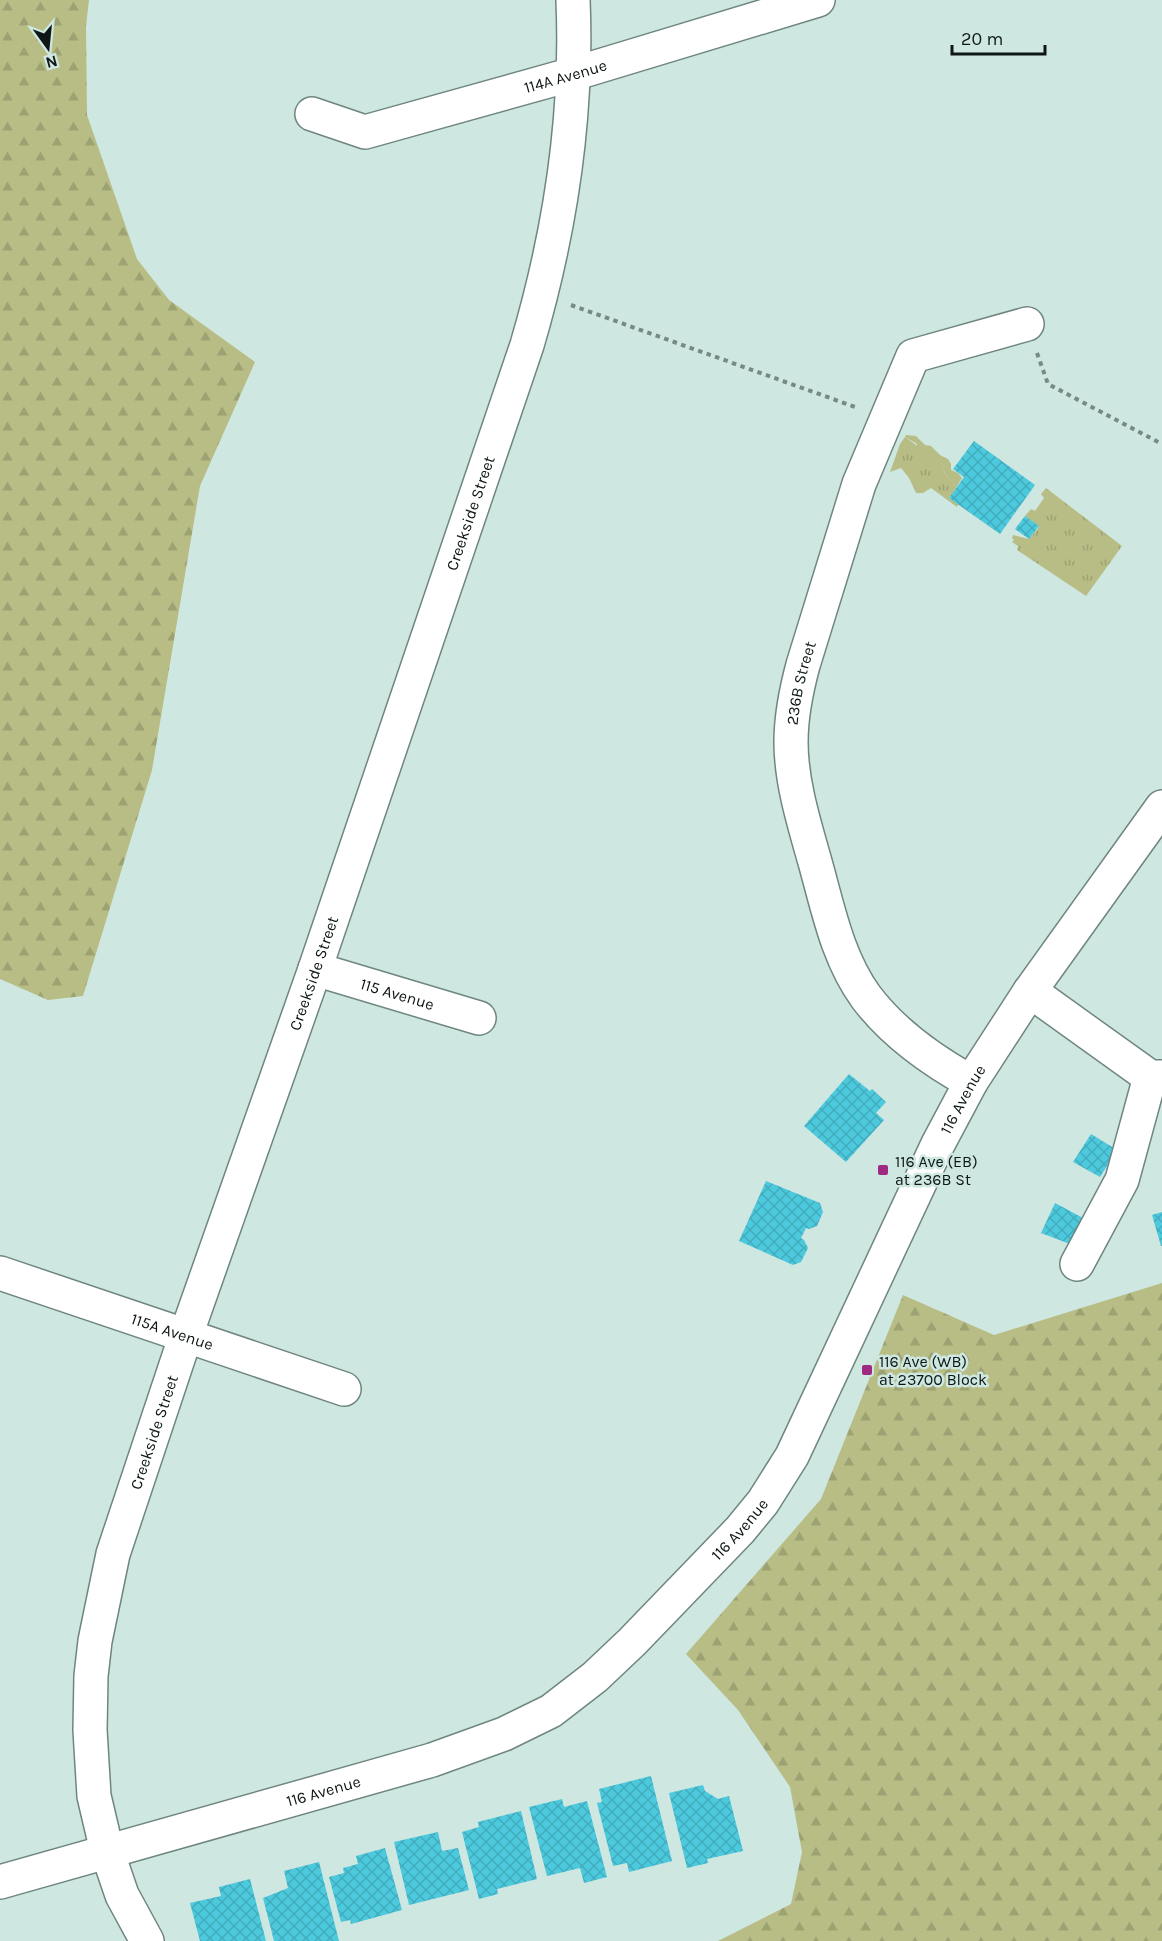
<svg xmlns="http://www.w3.org/2000/svg" width="1162" height="1941" font-family="Karla,sans-serif">
<style>
.grass{fill:url(#grass-tufts)}
.forest{fill:url(#forest-firs)}
.garden{fill:#b8bd86}
.building{fill:url(#building-cross-hatch)}
.lines{fill:none;stroke-linecap:round;stroke-linejoin:round}
.minor-casing{stroke:#6f8680;stroke-width:36}
.path{stroke:#778984;stroke-width:4;stroke-dasharray:4.5 4.5;stroke-linecap:butt}
.minor{stroke:#fff;stroke-width:33}
.poi-dot{fill:#9f2881;stroke:#cee7e0;stroke-width:2}
.labels{text-anchor:middle;stroke-width:5;stroke-linejoin:round;paint-order:stroke}
.street-label{font-size:16px;fill:#0e1715;stroke:#cee7e0}
.poi-label{font-size:16px;fill:#0e1715;stroke:#cee7e0;text-anchor:start}
</style>
<defs>
<pattern id="grass-tufts" width="24" height="20" patternUnits="userSpaceOnUse" patternTransform="scale(1.5)"><rect width="24" height="20" fill="#b8bd86"/><path d="M3 7l-1-3M5 7V3M7 7l1-3M15 17l-1-3M17 17v-4M19 17l1-3" fill="none" stroke="#9da273"/></pattern>
<pattern id="forest-firs" width="22" height="20" patternUnits="userSpaceOnUse" patternTransform="scale(1.5)"><rect width="22" height="20" fill="#b8bd86"/><path d="M5 1l3.5 6h-7zM16 11l3.5 6h-7z" fill="#9da273"/></pattern>
<pattern id="building-cross-hatch" width="8" height="8" patternUnits="userSpaceOnUse" patternTransform="scale(1.5)"><rect width="8" height="8" fill="#4cc9dd"/><path d="M0 0l8 8M0 8l8-8" fill="none" stroke="#41acbd"/></pattern>
</defs>
<rect width="100%" height="100%" fill="#cee7e0"/>
<path class="grass" d="M905,437L942,464L945,474L955,485L949,498L958,504L957,507L931,488L923,493H916L909,478L901,468L890,472L900,444Z
M1046,488L1122,546L1086,596L1017,550L1018,546L1012,542L1014,540L1012,538L1013,535L1029,539L1039,527L1025,516L1031,509L1035,511L1044,498L1041,494Z"/>
<path class="forest" d="M0,0H89L86,26L87,115L137,259L169,300L255,362L200,486L152,770L83,996L48,1000L0,979Z
M1162,1283V1941H718L791,1904L802,1852L790,1787L738,1710L686,1654L821,1499L903,1295L994,1335Z"/>
<path class="garden" d="M906,435L916,436L925,445L931,446L940,455L948,459L951,464V470L958,473L962,478L951,496L949,495L955,485L945,474L942,464L917,447V444L905,437Z"/>
<path class="building" d="M974,441L1035,485L1000,534L949,498L964,477L953,469Z
M1025,516L1039,526L1029,539L1015,529Z
M849,1074L870,1091L872,1089L886,1102L876,1113L884,1120L846,1162L804,1126Z
M1091,1134L1117,1150L1100,1177L1073,1162Z
M766,1181L820,1203L823,1212L817,1226L809,1229L806,1228L801,1238L804,1240L808,1248L801,1262L793,1265L739,1241Z
M1055,1203L1083,1218L1070,1244L1041,1233Z
M1162,1212V1246H1161L1152,1215Z
M651,1776L672,1861L629,1872L627,1863L613,1866L597,1803L602,1802L599,1789Z
M703,1785L705,1791L718,1799L729,1796L743,1851L707,1859L708,1863L687,1868L669,1793Z
M562,1799L564,1807L587,1801L607,1877L584,1883L580,1868L547,1876L529,1807Z
M521,1811L537,1879L497,1889L498,1894L479,1899L462,1832L479,1827L478,1822Z
M438,1832L442,1851L458,1848L469,1890L409,1905L394,1842Z
M385,1848L402,1910L351,1924L350,1920L341,1922L329,1877L344,1873L343,1868L358,1864L356,1856Z
M319,1862L339,1941H274L263,1898L288,1888L284,1871Z
M250,1879L266,1941H200L190,1903L221,1896L219,1887Z"/>
<g class="lines">
<g class="minor-casing">
<g id="minor">
<path id="s1" d="M312,114L365,132L573,74L818,0"/>
<path id="s2" d="M315,969L479,1018"/>
<path d="M1030,991L1150,1077H1162"/>
<path id="s3" d="M971,1082C931,1060 894,1034 866,997C837,957 828,908 815,862C804,823 791,782 791,742C791,715 796,691 803,665L859,484L913,356L1027,324"/>
<path d="M1077,1264L1122,1180L1150,1077"/>
<path id="s4" d="M0,1273L344,1389"/>
<path id="s5" d="M0,1882L432,1760L504,1734L551,1711L595,1677L632,1642L740,1530L763,1502L792,1456L938,1144L971,1082L1030,991L1162,807"/>
<path id="s6" d="M147,1941L122,1895L107,1851L94,1796L90,1730L91,1676L95,1641L113,1554L186,1335L315,969L527,345C560,233 578,117 573,0"/>
</g>
</g>
<path class="path" d="M571,305L858,408
M1037,353L1048,384L1162,444"/>
<use href="#minor" class="minor"/>
</g>
<g class="poi-dot">
<rect x="877" y="1164" width="12" height="12" rx="3"/>
<rect x="861" y="1364" width="12" height="12" rx="3"/>
</g>
<g class="labels">
<g class="street-label">
<text dy="6" stroke="none"><textPath href="#s1" startOffset="264">114A Avenue</textPath></text>
<text dy="6" stroke="none"><textPath href="#s6" startOffset="1500">Creekside Street</textPath></text>
<text dy="6" stroke="none"><textPath href="#s3" startOffset="464">236B Street</textPath></text>
<text dy="6" stroke="none"><textPath href="#s6" startOffset="1014">Creekside Street</textPath></text>
<text dy="6" stroke="none"><textPath href="#s2" startOffset="86">115 Avenue</textPath></text>
<text dy="6" stroke="none"><textPath href="#s5" startOffset="1326">116 Avenue</textPath></text>
<text dy="6" stroke="none"><textPath href="#s4" startOffset="182">115A Avenue</textPath></text>
<text dy="6" stroke="none"><textPath href="#s6" startOffset="528">Creekside Street</textPath></text>
<text dy="6" stroke="none"><textPath href="#s5" startOffset="840">116 Avenue</textPath></text>
<text dy="6" stroke="none"><textPath href="#s5" startOffset="336">116 Avenue</textPath></text>
</g>
<g class="poi-label">
<text x="895" y="1167">116 Ave (EB)<tspan x="895" dy="18">at 236B St</tspan></text>
<text x="879" y="1367">116 Ave (WB)<tspan x="879" dy="18">at 23700 Block</tspan></text>
</g>
</g>
<g transform="translate(48 48) rotate(165)" stroke="#cee7e0" stroke-width="4.5" paint-order="stroke">
<path d="M0-4.5L10 22L0 15L-10 22Z" fill="#0e1715"/>
<text y="-9" font-size="16" font-weight="bold" text-anchor="middle" fill="#0e1715">N</text>
</g>
<path d="M952 45v9h93v-9" fill="none" stroke="#0e1715" stroke-width="3"/>
<text x="961" y="45" font-size="18" fill="#0e1715" stroke="#cee7e0" stroke-width="4.5" paint-order="stroke">20 m</text>
</svg>
